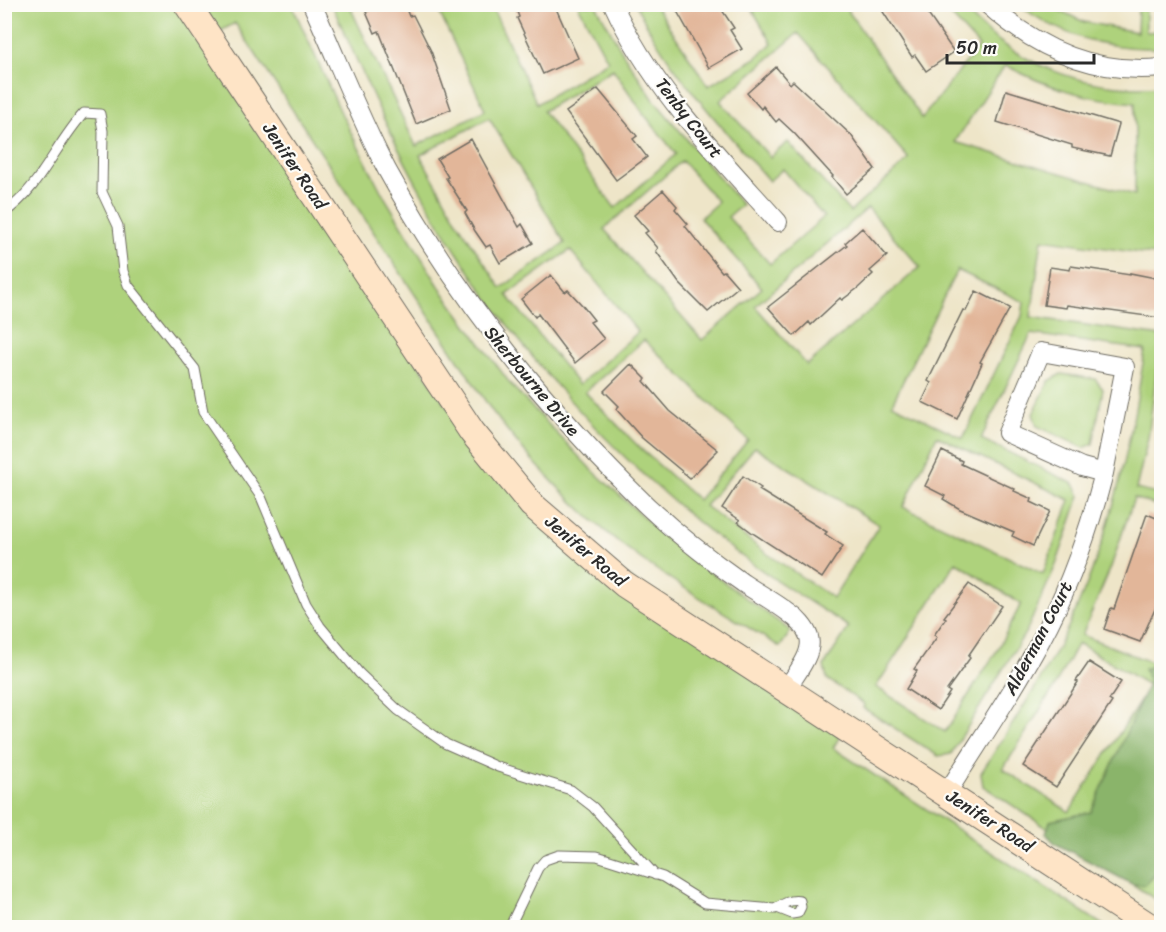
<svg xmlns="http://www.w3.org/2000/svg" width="1166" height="932" font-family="Sriracha,sans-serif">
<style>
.green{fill:#aed27b;stroke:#6c7e53;stroke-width:1.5;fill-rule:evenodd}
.forest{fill:#8ab46b;stroke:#5a704b;stroke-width:1.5}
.building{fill:#e2b699}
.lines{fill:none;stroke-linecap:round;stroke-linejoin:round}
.lane-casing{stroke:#6f6c62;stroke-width:11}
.street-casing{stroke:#6f6c62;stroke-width:20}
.secondary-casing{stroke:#6f6c62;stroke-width:28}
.lane{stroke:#fff;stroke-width:9}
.street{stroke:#fff;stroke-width:18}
.secondary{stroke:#fee4c6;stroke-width:26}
.labels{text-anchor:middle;stroke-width:4.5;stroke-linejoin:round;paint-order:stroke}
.street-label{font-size:18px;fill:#2b2b2b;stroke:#fdfcf7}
</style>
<rect width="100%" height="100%" fill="#fdfcf7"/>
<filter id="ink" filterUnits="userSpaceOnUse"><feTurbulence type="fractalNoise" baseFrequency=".0167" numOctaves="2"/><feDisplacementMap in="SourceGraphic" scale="12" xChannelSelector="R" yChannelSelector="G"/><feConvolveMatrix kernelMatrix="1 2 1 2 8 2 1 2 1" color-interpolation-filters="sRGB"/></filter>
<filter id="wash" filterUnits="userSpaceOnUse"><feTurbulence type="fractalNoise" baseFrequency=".008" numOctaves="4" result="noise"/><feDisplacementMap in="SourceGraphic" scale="24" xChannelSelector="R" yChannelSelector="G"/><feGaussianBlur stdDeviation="1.35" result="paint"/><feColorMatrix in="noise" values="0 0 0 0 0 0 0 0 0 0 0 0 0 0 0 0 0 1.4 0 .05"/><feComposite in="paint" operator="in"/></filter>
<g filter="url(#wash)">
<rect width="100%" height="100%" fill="#eee5c8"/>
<path class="green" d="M5,4L175,5L495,477L840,736L833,748L1106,927L5,928Z
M749,4L844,5L922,118L979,46L941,5H961C1009,63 1087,93 1161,86V256L1042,239L1031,317L1161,336L1148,438L1136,489L1161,495V507L1134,498L1111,567L1082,635L1158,665L1161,658V903L983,786L981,773C1014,721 1050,669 1075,612C1113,528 1131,441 1145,350L1031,334L981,439L1074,484L1080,496L1056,565L1027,630L951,754L938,756L863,708L864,704L827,679L824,666L849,627C811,602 772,579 736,552C609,456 501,336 424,197C389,135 361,69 332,5H360L351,9L416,146L485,110L436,5H491L537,104L608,61L578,5H596L624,55L654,100L742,205L728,217L770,264L824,217L783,169L769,181C721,126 669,71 636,5H655L708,86L756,58L772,43ZM798,33L909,159L850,212L788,142L770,157L720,101ZM1005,65C1048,88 1087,99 1135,103V195L955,142ZM613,69L643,113L676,154L615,208L543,111ZM489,118L565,243L501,288L458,223L420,155ZM682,161L718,202L700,218L762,288L702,340L604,229ZM868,208L920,267L807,365L755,306ZM570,250L638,332L579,385L507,295ZM957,270L1024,302L1022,316L963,438L892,404ZM644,340L748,440L698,500L641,449L585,392ZM937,436L1070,500L1043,574L903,507ZM755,447L879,525L833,598L766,553L705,506ZM956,562L1021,604L996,652L945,732L876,687ZM1078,643L1150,686L1069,812L1003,769L1053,689Z
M202,5H292L343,117L382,193L442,291L512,386L589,467L676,547L791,631L780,647C734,618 686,591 641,559C584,518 535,467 492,411L235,23L219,32Z
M1019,5H1048L1084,22L1137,32L1138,5H1146V32L1161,31V48C1109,50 1061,37 1019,5Z
M1061,374L1095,379L1103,389L1093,444L1084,448L1037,426L1033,414L1049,381Z"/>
<path class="forest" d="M1161,663V856L1155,875L1145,885L1132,884L1056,844L1046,834L1050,821L1091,812L1149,682L1144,669Z"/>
<g id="blocks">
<path class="building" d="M383,4H404L409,16L413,15L431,51L451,109L416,124L379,31L375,33L366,12Z
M514,4H554L578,58L543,74L517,18L519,17Z
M673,4H718L734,28L730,30L742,49L709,68Z
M878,4H921L954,52L926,71L915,55L912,57Z
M776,67L790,84L793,81L851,135L875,169L846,194L832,177L833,176L794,133L779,119L776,122L763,106L761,109L747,93Z
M598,89L637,136L633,139L647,157L616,180L566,112Z
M1006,90L1119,124L1110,156L1072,148V145L997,122Z
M471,139L519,227L522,224L533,243L500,263L490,245L486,247L475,231L465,213L467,211L446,178L448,177L437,159Z
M663,190L677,206L675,209L688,224L685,226L722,272L724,271L738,287L708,312L679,283L656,251L658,248L645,233L648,231L634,215Z
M862,228L887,256L870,271L873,274L858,288L842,300L840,298L811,325L809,322L794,336L768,307L847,245L845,243Z
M1071,266L1130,275V273L1161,279V318L1067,305L1066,308L1044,305L1050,267L1070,270Z
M551,275L565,292L568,290L582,305L594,320L590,322L604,339L575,363L538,314L535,317L521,299Z
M976,291L1010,308L980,362L982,363L957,419L922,402L931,383L928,381L963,310L966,311Z
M631,364L646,379L644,381L670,411L718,450L690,478L642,438L616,409L619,406L604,391Z
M942,451L962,461L961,464L1015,489L1014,491L1032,499L1031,502L1050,511L1033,546L1012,536L1014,532L960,509L943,499L945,496L925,486Z
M743,476L761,488L759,490L827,532L825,534L843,546L822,578L754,534L738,522L740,520L722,508Z
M1147,514L1161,520V606L1157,605L1140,642L1104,629L1111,608L1114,609Z
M969,584L1002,606L968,656L970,658L947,690L950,692L938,710L906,689L917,671L914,669L937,637L934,635L946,618L944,617Z
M1089,662L1121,682L1109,700L1112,702L1056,787L1023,766L1078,682L1076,681Z"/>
</g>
</g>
<g filter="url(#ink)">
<use href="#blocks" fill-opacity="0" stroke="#6f6c62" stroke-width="1.5"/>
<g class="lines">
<g class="lane-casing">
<path id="lane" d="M4,213C41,187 55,145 84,113L100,114L103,131L102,192L118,226L123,271L128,285L195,369L203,412L261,497L306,604L320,626L359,673L398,710L446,744L498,767L571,790L593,807L655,875
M509,928L538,868L545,860L559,855L597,856L663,877L705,903L775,909C783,904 790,899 800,901L801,907L798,913L792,914L777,908"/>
</g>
<g class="street-casing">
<path id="street" d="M312,4C337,59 359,117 387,170C452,288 533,392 628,487C662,522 703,555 743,583C758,593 775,602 789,613C797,618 806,628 809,637C814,654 794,676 786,690
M613,4C651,88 717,154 778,222
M987,4C1036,48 1094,75 1162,68
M947,793C978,743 1013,693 1041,640C1070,587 1089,531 1104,473L1082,467L1007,433L1041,352L1125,367L1104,473"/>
</g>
<g class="secondary-casing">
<path id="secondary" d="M187,4L472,432L532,505L624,584L1152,928"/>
</g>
<use href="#lane" class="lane"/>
<use href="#street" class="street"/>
<use href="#secondary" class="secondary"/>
</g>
</g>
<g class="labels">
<g class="street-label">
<text transform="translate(689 118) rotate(52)" y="6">Tenby Court</text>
<text transform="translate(295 166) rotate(56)" y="6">Jenifer Road</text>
<text transform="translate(532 381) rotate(50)" y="6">Sherbourne Drive</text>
<text transform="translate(586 551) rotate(40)" y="6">Jenifer Road</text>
<text transform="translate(1038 638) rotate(-62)" y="6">Alderman Court</text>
<text transform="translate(990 821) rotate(33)" y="6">Jenifer Road</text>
</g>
</g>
<rect width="1166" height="932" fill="none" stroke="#fdfcf7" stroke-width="24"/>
<path d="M947 54v9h147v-9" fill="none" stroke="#2b2b2b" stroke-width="3"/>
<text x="956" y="54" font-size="18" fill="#2b2b2b" stroke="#fdfcf7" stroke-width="4.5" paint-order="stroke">50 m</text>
</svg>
